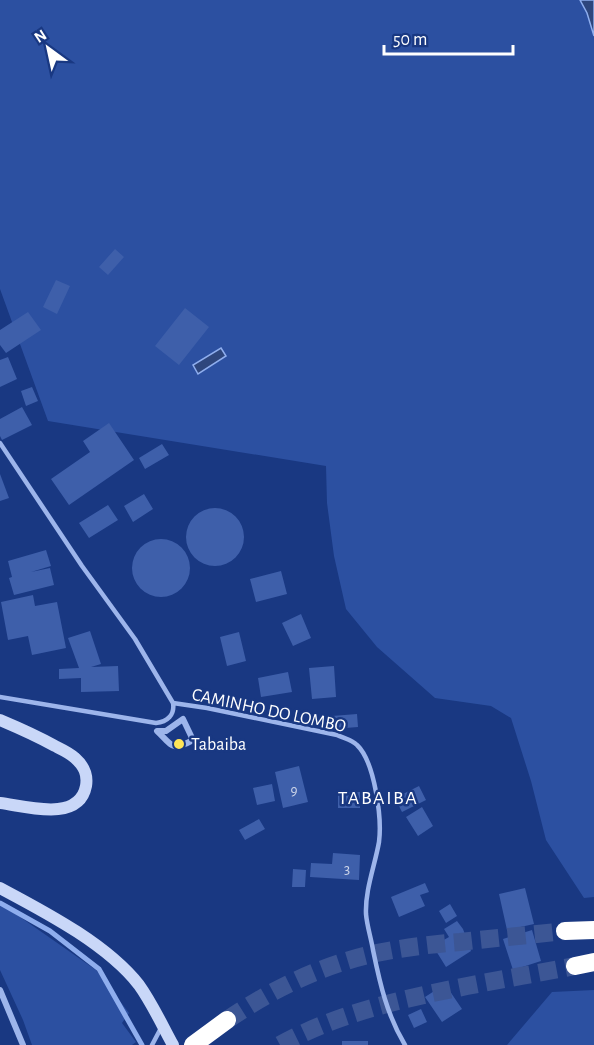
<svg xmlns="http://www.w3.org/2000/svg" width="594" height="1045" font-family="'Alegreya Sans',sans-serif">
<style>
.green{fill:#2c50a1}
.water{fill:#2e467d;stroke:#8faeee;stroke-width:1.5}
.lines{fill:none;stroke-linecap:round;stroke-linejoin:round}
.stream{stroke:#8faeee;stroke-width:5}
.building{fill:#3e5faa}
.highway-tunnel{stroke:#3c5695;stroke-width:18;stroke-dasharray:18 9;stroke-linecap:butt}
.lane{stroke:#9db5eb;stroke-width:4.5}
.street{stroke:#9db5eb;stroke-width:6}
.secondary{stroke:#c9d7f8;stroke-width:12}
.highway{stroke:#fff;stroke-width:18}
.poi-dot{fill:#fee557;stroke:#193882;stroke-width:2}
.labels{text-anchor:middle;stroke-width:5;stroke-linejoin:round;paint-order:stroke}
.number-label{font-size:15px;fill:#cfd7ea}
.street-label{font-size:18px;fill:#fff;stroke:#193882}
.poi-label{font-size:18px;fill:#fff;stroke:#193882;text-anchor:start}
.neighbourhood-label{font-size:20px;letter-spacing:1.5px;fill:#fff;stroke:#193882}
</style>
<rect width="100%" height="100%" fill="#193882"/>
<path class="green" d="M0,0H594V897L584,898L546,840L531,781L511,718L491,706L435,698L377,647L346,609L334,556L327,503L326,466L48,421L0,289Z
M0,903L96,970L129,1013L122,1023L136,1042L132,1045H32L23,1020L0,970Z
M594,990V1045H507L552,992Z"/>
<path class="water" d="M580,0H594V36L587,13Z
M221,348L226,356L198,374L193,365Z"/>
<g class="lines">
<path class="stream" d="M0,903L50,931L99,969L142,1045"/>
</g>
<path class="building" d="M115,249L124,257L108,275L99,267Z
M56,280L70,286L57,314L43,307Z
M185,308L209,327L179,365L155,346Z
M28,312L41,330L6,353L0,345V330Z
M8,357L17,379L0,387V360Z
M32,387L38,401L26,406L21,391Z
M22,407L32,425L2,440L0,436V419Z
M109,423L134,460L69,505L51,479L90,452L83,441Z
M162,444L169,455L145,469L139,458Z
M0,474L9,498L0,501Z
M144,494L153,509L133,522L124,506Z
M108,505L118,520L89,538L79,523Z
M186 537a29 29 0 1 1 58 0a29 29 0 1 1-58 0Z
M132 568a29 29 0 1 1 58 0a29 29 0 1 1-58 0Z
M46,550L51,566L31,572L50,568L54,585L14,595L9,578L12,577L8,561Z
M281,571L287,594L256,602L250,579Z
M33,595L35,606L57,602L66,648L32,655L28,636L8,640L1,602Z
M301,614L311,638L293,646L282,623Z
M90,631L101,664L91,667L118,666L119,691L81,692V678L59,679V669L79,668L68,638Z
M239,632L246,661L227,666L220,637Z
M334,666L336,697L312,699L309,668Z
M288,672L292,692L261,697L258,678Z
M357,714L358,727L333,729L332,716Z
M299,766L308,802L283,808L275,772Z
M272,784L275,801L257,805L253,788Z
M419,786L426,800L402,812L395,798Z
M360,792V808H338V793Z
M422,807L433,826L418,836L406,817Z
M259,819L265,829L245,840L239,830Z
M333,853L360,855L359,880L310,877L311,863L332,864Z
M293,869L306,870L305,887H292Z
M425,883L429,892L420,895L425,906L399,917L391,897Z
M525,888L534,924L507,930L499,894Z
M450,904L457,916L446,923L439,911Z
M457,921L463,929L471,951L446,967L433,946L449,937L444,929Z
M532,930L541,961L513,970L503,939Z
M445,984L462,1009L442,1022L425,997Z
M421,1009L427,1022L414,1028L408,1015Z
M342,1041H368V1045H342Z"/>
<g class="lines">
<path class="highway-tunnel" d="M227,1020C274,988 326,963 382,952C408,947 434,944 460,942C495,938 530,935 565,931
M280,1045C338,1013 402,999 467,986C503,979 539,973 575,966"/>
<path class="lane" d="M0,443L82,566L135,639L173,703
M0,697L156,723C167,722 175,715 173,703
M173,703L207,708L337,735C343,738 352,740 357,745C375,762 382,819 379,842C375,865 365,890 366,914C367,926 371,938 373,950C380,984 387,1015 405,1045
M152,1045L161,1028"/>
<path class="street" d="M183,719L193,740C171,752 173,746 157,731H166Z
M0,990L23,1045"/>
<path class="secondary" d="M0,720C19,728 37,736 55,746C61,749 70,753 75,758C84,766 88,774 86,786C79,823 25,806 0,803
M0,888C45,912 107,944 139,985C152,1003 162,1025 173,1045"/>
<path class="highway" d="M565,931L594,930
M575,966L594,962
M193,1045L227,1020"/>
</g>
<circle class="poi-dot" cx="179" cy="744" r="6"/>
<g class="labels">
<g class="number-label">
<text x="294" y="795">9</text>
<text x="347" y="874">3</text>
</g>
<g class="street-label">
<text transform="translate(269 710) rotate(12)" y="6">CAMINHO DO LOMBO</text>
</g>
<g class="poi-label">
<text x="191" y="750">Tabaiba</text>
</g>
<g class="neighbourhood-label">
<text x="378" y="804">TABAIBA</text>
</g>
</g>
<g transform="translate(48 48) rotate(327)" stroke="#193882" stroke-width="4.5" paint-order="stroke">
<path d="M0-4.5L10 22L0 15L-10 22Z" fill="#ffffff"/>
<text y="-9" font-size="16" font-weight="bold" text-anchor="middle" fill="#ffffff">N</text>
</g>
<path d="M384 45v9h129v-9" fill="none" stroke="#ffffff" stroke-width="3"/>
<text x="393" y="45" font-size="18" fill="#ffffff" stroke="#193882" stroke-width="4.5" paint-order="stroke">50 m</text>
</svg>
